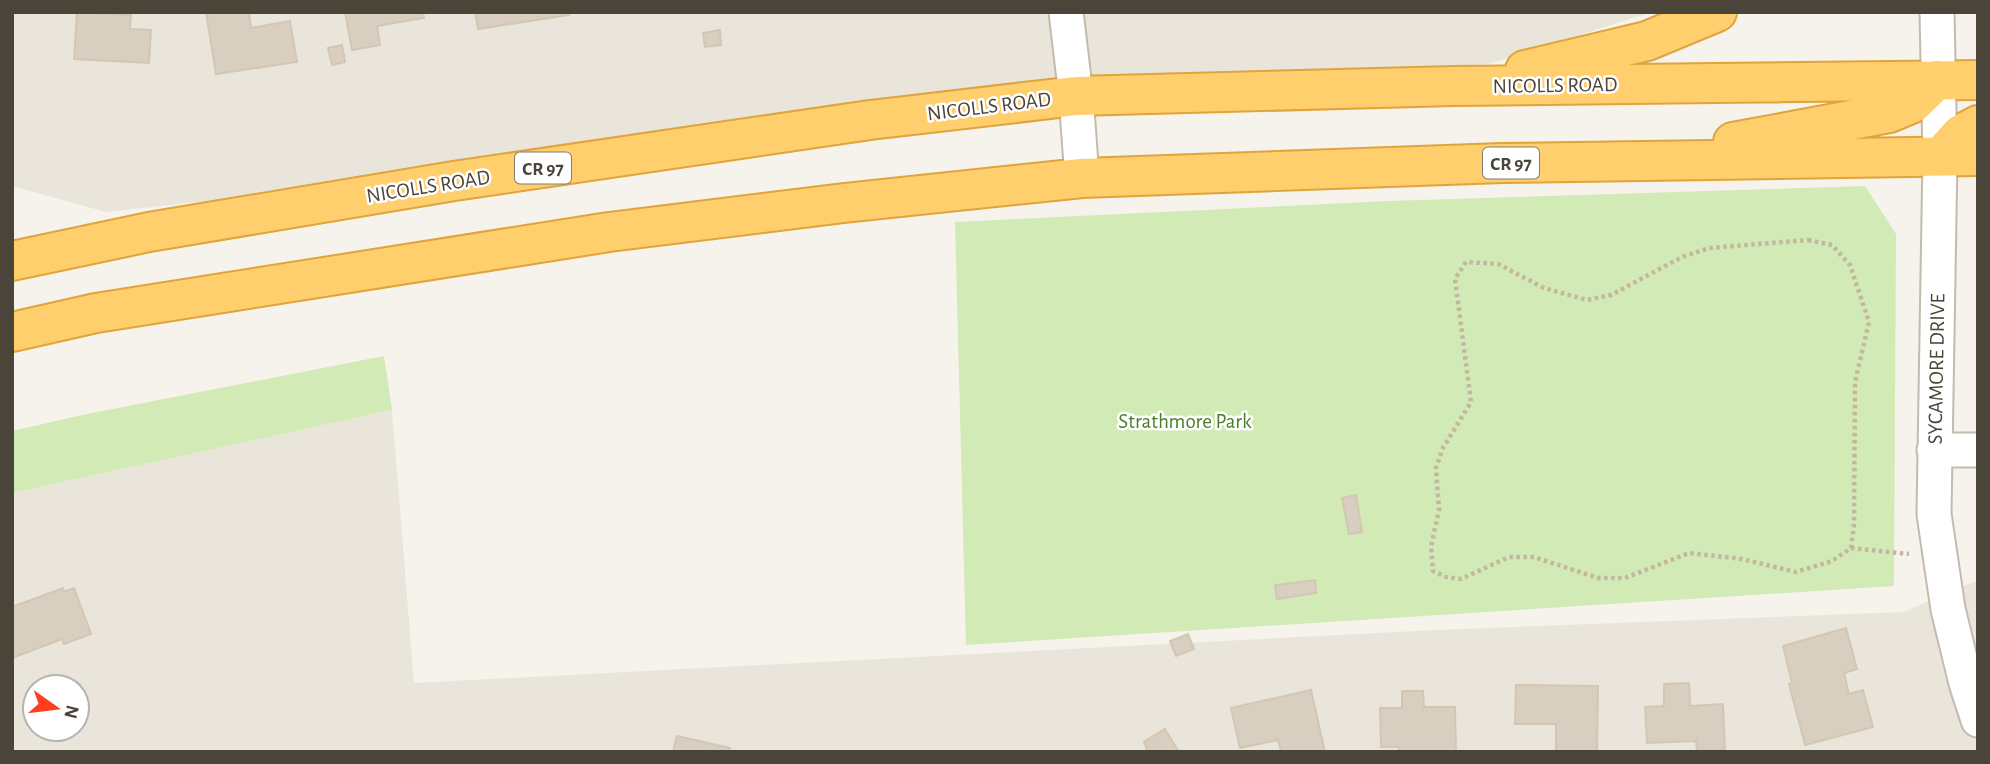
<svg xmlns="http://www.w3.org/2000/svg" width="1990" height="764" font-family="'Alegreya Sans',sans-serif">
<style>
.residential{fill:#eae5da;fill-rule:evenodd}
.green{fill:#d2eab5}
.building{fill:#d8cfc1;stroke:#d3c7b4;stroke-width:2}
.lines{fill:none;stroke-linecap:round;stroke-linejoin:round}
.street-casing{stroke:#c2bbae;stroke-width:37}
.highway-casing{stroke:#e0a43c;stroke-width:42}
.path{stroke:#c4b79f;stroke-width:4.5;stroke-dasharray:3.5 3.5;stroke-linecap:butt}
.street{stroke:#fff;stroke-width:33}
.highway{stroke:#ffcf6e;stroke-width:38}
.labels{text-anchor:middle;stroke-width:5;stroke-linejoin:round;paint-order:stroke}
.shield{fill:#fff;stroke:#817c74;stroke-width:2}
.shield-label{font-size:19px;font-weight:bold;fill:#4b4439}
.street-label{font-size:21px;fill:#4b4439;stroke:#fff}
.park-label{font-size:21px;fill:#4a7f2a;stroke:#fff}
</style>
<rect width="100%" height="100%" fill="#f6f3ec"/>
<path class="residential" d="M12,12H1652L1492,63L106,212L12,186Z
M392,410L414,683L1436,630L1903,612L1978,580V752H12V493ZM35,687H77V729H35Z"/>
<path class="green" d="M1865,186L1896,234L1894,586L966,645L955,222L1388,201Z
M384,356L392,410L12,493V431L87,414Z"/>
<path class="building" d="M77,12L131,15L130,29L151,30L149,63L74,59Z
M206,12H249L251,28L290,21L297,62L216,74Z
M345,12H423L424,18L377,26L380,45L352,50Z
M475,12H568L569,15L478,29Z
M720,30L721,45L705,47L703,33Z
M342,45L345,62L332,65L328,48Z
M1356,495L1362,532L1349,534L1342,498Z
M1315,580L1316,593L1277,599L1275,585Z
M63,588L64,592L74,588L91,634L64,644L62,639L12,658V607Z
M1846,628L1857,669L1844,673L1849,694L1863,690L1873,727L1805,745L1789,684L1792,683L1783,646Z
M1188,634L1194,649L1176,656L1170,641Z
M1689,683L1690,706L1723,704L1725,750L1697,751L1696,741L1647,743L1645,707L1664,706V684Z
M1516,685L1598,686L1597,752H1556V724H1515Z
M1311,690L1325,752H1281L1278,740L1240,748L1231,708Z
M1402,691H1423L1424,707H1455L1456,752H1398L1400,747H1381L1380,708H1402Z
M1165,729L1179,752H1148L1144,742Z
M677,736L730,748L729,751L733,752H673Z"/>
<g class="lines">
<g class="street-casing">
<path id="street" d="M1066,12L1076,96L1082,178
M1937,12L1940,157L1934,514L1948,609L1966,683L1978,720
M1934,450H1978"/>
</g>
<g class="highway-casing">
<path id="highway" d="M1525,70L1647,41L1717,12
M1733,142L1889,113L1913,103L1937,80
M1940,157L1961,134L1978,125
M12,261L149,232L454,181L870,120L1076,96L1454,86L1978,80
M12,332L96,313L609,232L844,203L1082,178L1502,163L1978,156"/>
</g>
<path class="path" d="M1808,240L1832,245L1850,265L1869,322L1855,382L1854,525L1851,548L1832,561L1796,572L1742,559L1689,553L1625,578H1598L1534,557H1509L1461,579L1446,577L1433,571L1431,547L1439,510L1436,468L1443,448L1471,402L1455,279L1466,262L1498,264L1544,288L1587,300L1611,295L1682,257L1709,248Z
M1851,548L1909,554"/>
<use href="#street" class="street"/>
<use href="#highway" class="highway"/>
</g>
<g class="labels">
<g class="shield">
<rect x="1483" y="147.5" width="56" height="31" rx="5"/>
<rect x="515" y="152.5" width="56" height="31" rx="5"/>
</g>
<g class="shield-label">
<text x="1511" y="170">CR 97</text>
<text x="543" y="175">CR 97</text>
</g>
<g class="street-label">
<text transform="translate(1555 85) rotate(-1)" y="7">NICOLLS ROAD</text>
<text transform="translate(989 106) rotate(-7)" y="7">NICOLLS ROAD</text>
<text transform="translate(428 186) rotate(-9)" y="7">NICOLLS ROAD</text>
<text transform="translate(1936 369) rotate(-89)" y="7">SYCAMORE DRIVE</text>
</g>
<g class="park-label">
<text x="1185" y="428">Strathmore Park</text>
</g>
</g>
<rect width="1990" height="764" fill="none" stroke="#4b4439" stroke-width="28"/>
<g transform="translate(56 708) rotate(104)"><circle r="33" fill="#ffffff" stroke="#b7b4b0" stroke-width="2"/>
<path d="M0-5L12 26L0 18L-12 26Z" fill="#fc3f1d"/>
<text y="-10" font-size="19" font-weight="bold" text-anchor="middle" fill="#4b4439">N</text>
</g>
</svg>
